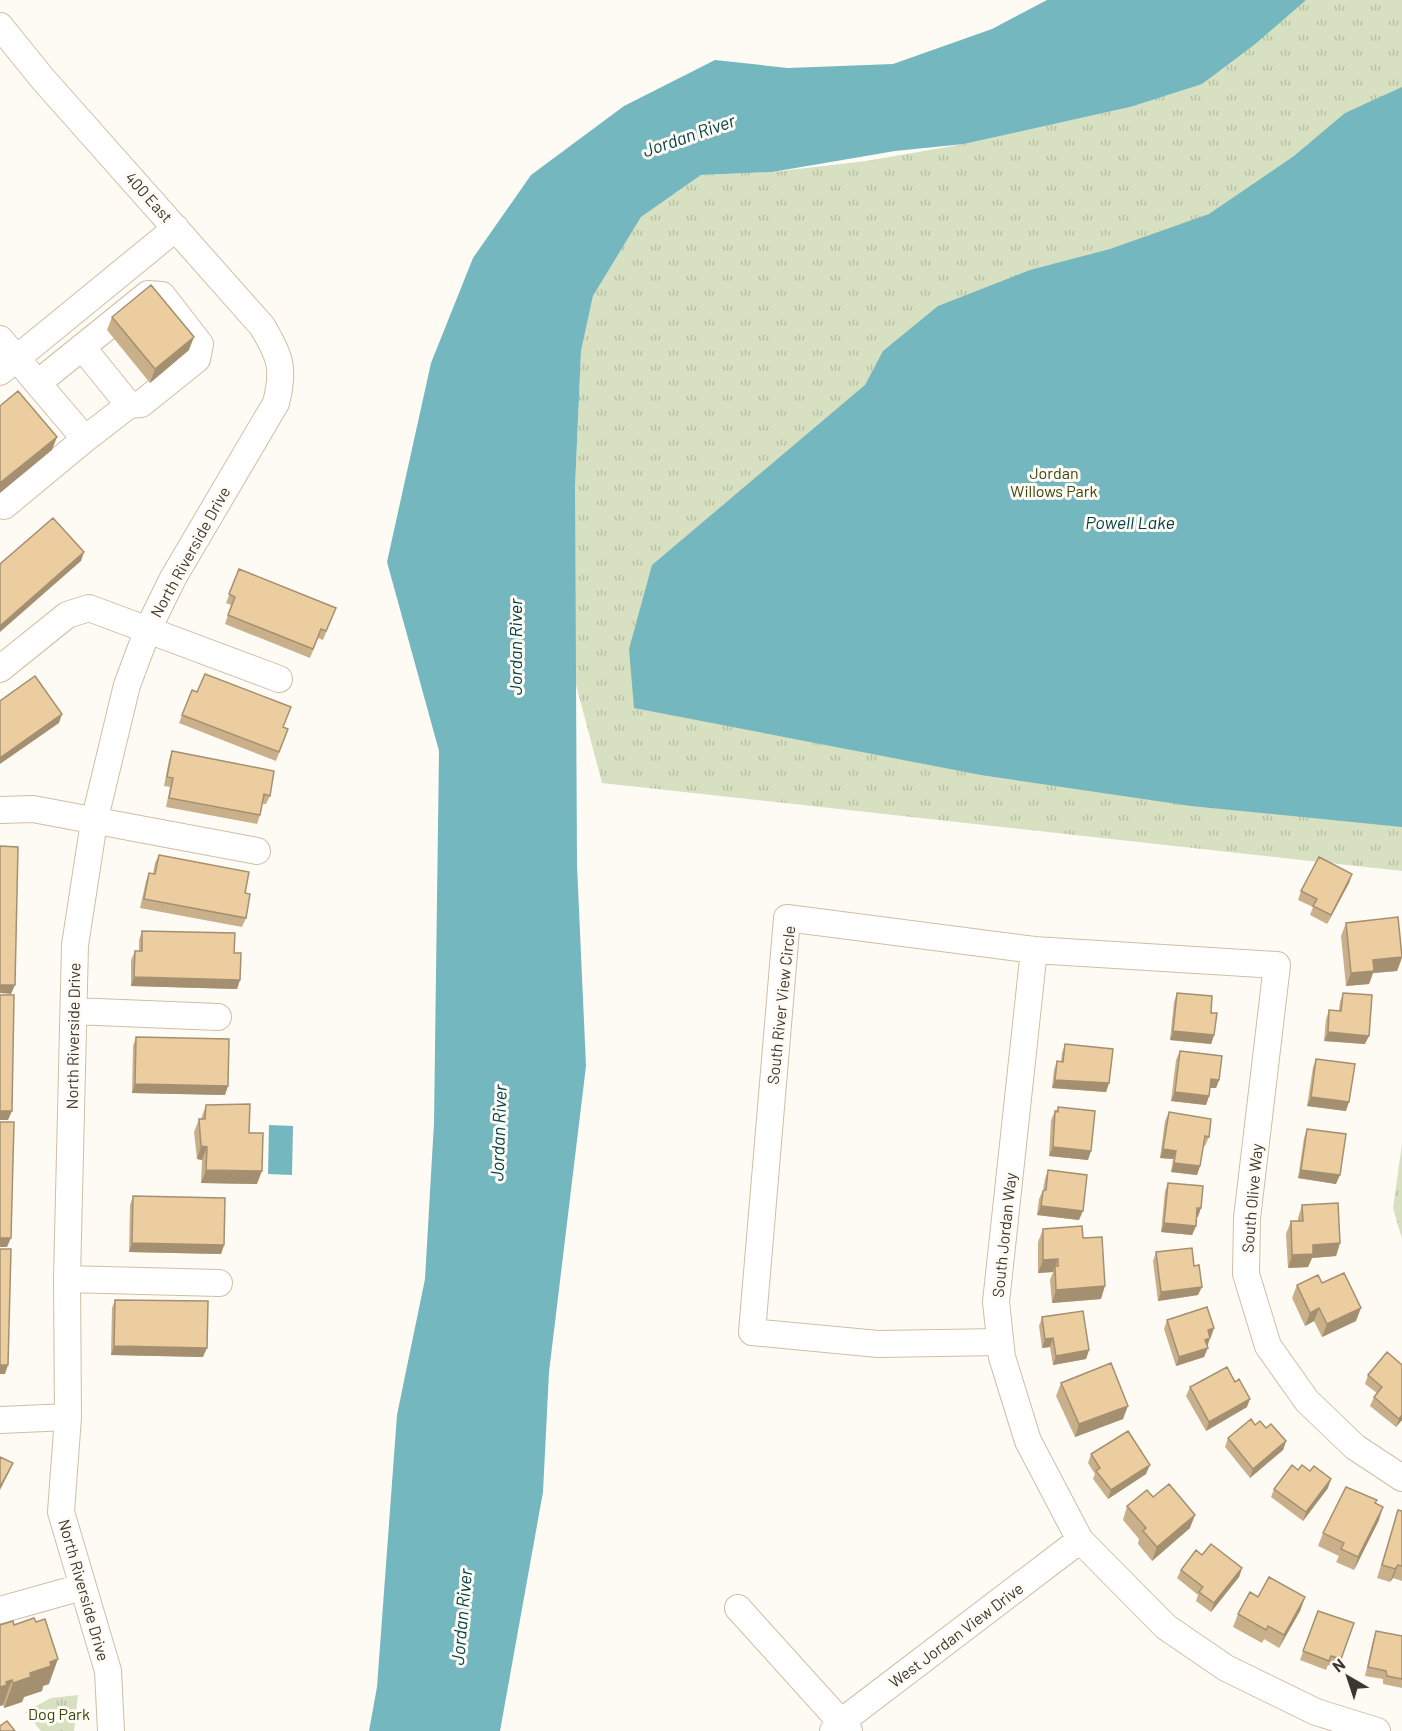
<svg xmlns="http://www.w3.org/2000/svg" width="1402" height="1731" font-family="Barlow,sans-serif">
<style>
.park{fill:url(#park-tufts)}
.water{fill:#74b7be}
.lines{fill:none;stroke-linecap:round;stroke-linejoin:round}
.minor-casing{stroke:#d0bea4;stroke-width:28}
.minor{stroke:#fff;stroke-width:26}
.wall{fill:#cab08a}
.shaded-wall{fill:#a49070}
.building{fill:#ebcda0;stroke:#a49070;stroke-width:1.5}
.labels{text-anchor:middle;stroke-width:6;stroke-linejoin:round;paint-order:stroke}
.street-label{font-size:16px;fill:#3e372d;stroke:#fefbf5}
.park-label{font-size:16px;fill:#3a460d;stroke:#fefbf5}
.water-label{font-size:18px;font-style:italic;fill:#004046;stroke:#fefbf5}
</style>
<defs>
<pattern id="park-tufts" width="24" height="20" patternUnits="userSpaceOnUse" patternTransform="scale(1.5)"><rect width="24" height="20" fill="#d7e0c1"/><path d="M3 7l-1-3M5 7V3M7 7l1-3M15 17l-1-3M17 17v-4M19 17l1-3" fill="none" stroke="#bac1a6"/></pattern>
</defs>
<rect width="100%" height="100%" fill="#fefbf5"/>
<path class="park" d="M1305,0H1402V871L602,783L574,677L575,487L581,351L593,296L641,217L701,175L772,172L866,161L964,144L1130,107Z
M1402,1144V1239L1393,1208Z
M78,1695L74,1731H41L25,1712L51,1698Z"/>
<path class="water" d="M1047,0H1306L1254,45L1202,84L1130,107L964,144L895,151L772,172L701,175L641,217L593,296L581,351L575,487L577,865L586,1066L549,1372L543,1492L500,1731H369L377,1687L397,1415L425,1279L434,1123L439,751L387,562L431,363L473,258L531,175L624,106L715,60L788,68L893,64L992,29Z
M1402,87V827L1191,806L981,775L634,708L629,649L652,565L865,385L883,351L938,306L1030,270L1110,249L1209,214L1294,156L1345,113Z
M269,1125L293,1126L292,1175L268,1174Z"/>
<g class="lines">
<g class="minor-casing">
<path id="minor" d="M0,26L42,78L262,326C280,356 285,368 276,403L173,578L148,629L127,685L94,822L75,945L67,1279L68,1417L61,1512L108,1671L111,1731
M0,339L85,439L129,405L141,404L197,359L200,344L162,295L148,294L39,382
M82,347L129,405
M0,372L176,228
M0,505L4,506L85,439
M0,669L67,615L89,608L279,679
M0,810L33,809L257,851
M1034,950L996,1302L1002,1357L1028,1441L1080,1540L1166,1627L1226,1668L1316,1712L1377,1731
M74,1011L218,1017
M67,1279L219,1283
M1000,1342L878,1344L752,1332L787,918L1034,950L1277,965L1247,1218L1246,1274L1268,1346L1307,1401L1355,1447L1402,1478
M0,1420L68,1417
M738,1608L849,1731
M0,1610L82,1587
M833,1731L841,1722L1080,1540"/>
</g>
<use href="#minor" class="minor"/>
</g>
<path class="wall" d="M112,317L189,350L150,383L107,330Z
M239,569L336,608L323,640L318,638L310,658L225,624L231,605L226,603Z
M192,690L288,729L276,761L179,723Z
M172,751L270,796L266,804H262L260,815L257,824L166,807L170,787L164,786L169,760Z
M159,855L245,893L246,918L242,927L140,908L146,881L149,873L153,874L155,863Z
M1352,874L1349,883L1327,924L1310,915L1313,907L1298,900L1301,891Z
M1346,923L1402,958L1397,971L1373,973L1369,984L1346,986L1341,936Z
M142,931L234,953L240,980L237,989L131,986V960L135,951H139V940Z
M1177,993L1211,1013L1214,1035L1211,1044L1170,1040L1174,1002Z
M1343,993L1365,1044L1324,1041L1326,1019L1329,1010H1339L1340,1002Z
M136,1037L225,1095L132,1093L133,1046Z
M1065,1044L1109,1083L1106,1092L1052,1088L1054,1070L1057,1061L1061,1062L1062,1053Z
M1180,1051L1219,1080L1216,1088H1210L1209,1096L1206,1105L1171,1101L1176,1060Z
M1316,1059L1346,1111L1307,1106L1313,1067Z
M206,1105L249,1133L257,1184L201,1183L202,1160L197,1159L194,1132L199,1119H201Z
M1058,1107L1088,1160L1049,1156L1051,1120L1055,1111H1056Z
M1169,1112L1209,1137L1205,1146H1203L1200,1166L1197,1175L1171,1172L1173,1159L1160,1158L1165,1121Z
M1307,1129L1336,1184L1298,1178L1304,1138Z
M1048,1170L1079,1220L1037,1215L1039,1199L1043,1190L1045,1179Z
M1168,1183L1198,1217H1197L1196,1226L1192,1235L1161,1232L1165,1191Z
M133,1196L224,1245L221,1254L129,1252L130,1205Z
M1302,1205L1340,1243L1336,1256L1312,1258L1308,1267L1288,1268L1286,1234L1291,1221H1298V1218Z
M1043,1229L1083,1238L1101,1299L1052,1303L1050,1280L1053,1272L1038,1273V1242Z
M1156,1252L1194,1266L1198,1295L1158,1301L1153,1261Z
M1322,1283L1356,1321L1322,1337L1314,1321L1305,1326L1292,1298L1297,1285Z
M115,1300L203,1357L111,1355L112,1308Z
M1042,1317L1089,1350L1086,1359L1053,1365L1050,1347L1042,1348L1039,1326Z
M1167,1320L1214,1328L1210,1337L1204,1357L1176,1366L1164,1329Z
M1402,1365V1420L1396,1427L1370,1406L1374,1397L1377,1393L1365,1384L1368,1375Z
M1061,1383L1123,1419L1075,1437L1056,1396Z
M1190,1387L1247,1407L1206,1431L1186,1396Z
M1255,1425L1266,1428L1286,1441L1283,1450L1250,1478L1225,1447L1228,1438Z
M1091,1454L1146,1474L1108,1499L1093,1479L1095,1474L1088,1463Z
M1328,1488L1303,1521L1271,1497L1274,1489Z
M1153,1497L1190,1528L1152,1561L1138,1544L1139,1539L1123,1520L1127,1506Z
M1376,1503L1379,1520L1354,1570L1336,1562L1339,1556L1318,1546L1323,1533Z
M1398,1510L1402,1511V1581L1393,1578L1390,1582L1377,1578Z
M1202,1555L1242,1568L1239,1577L1211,1612L1196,1601L1198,1595L1177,1578L1181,1570Z
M1258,1597H1305L1300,1611L1279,1648L1264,1639L1262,1643L1233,1627L1238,1614Z
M1318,1611L1354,1623L1338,1668L1328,1665L1326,1670L1300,1660Z
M0,1625H14L49,1684L43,1686L42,1691L24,1697L22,1702L4,1708L3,1705L0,1706Z
M1376,1631L1402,1636V1688L1383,1684V1679L1365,1676L1373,1640Z"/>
<path class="shaded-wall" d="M194,337L189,350L150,383L155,369Z
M57,437L52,450L0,493V483Z
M84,552L81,561L0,632V626Z
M62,714L59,723L0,764V758Z
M1352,874L1349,883L1327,924L1331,915Z
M1402,957L1397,971L1373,973L1369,984L1346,986L1351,973L1373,960Z
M134,977L240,980L237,989L131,986Z
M0,985H15L11,994L0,993Z
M1173,1031L1214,1035L1211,1044L1170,1040Z
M1328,1032L1369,1036L1365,1044L1324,1041Z
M1211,1079L1219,1080L1216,1088H1208Z
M1055,1080L1109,1083L1106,1092L1052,1088Z
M135,1084L228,1086L225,1095L132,1093Z
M1175,1092L1209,1096L1206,1105L1171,1101Z
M1311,1097L1349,1102L1346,1111L1307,1106Z
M0,1111H12L8,1120H0Z
M201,1146L207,1147L202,1160L197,1159Z
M1053,1147L1091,1151L1088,1160L1049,1156Z
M1163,1149L1176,1151L1173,1159L1160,1158Z
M1174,1163L1200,1166L1197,1175L1171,1172Z
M206,1170L262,1171L257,1184L201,1183Z
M1301,1170L1340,1175L1336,1184L1298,1178Z
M1041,1206L1083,1211L1079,1220L1037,1215Z
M1197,1208H1201L1198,1217H1194Z
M1164,1223L1196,1226L1192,1235L1161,1232Z
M0,1238H11L7,1247H0Z
M132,1243L224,1245L221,1254L129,1252Z
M1340,1243L1336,1256L1312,1258L1308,1267L1288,1268L1292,1255L1313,1245Z
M1058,1259L1053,1272L1038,1273L1043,1260Z
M1105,1286L1101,1299L1052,1303L1056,1290Z
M1202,1287L1198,1295L1158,1301L1161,1292Z
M1319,1308L1314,1321L1305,1326L1310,1313Z
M1361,1308L1356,1321L1322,1337L1327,1324Z
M1214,1328L1211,1337L1204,1339L1208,1330Z
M1053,1338L1050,1347L1042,1348L1045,1339Z
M1210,1338L1207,1347L1205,1340Z
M114,1346L207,1348L203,1357L111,1355Z
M1208,1348L1204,1357L1176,1366L1179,1357Z
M1089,1350L1086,1359L1053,1365L1056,1356Z
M0,1365H8L5,1374H0Z
M1250,1399L1247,1407L1206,1431L1209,1422Z
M1128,1406L1123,1419L1075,1437L1079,1424Z
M1402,1415V1420L1396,1427L1399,1419Z
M1286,1441L1283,1450L1250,1478L1253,1469Z
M13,1463L9,1472L0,1490V1487Z
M1150,1465L1146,1474L1108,1499L1111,1490Z
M1331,1479L1328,1488L1303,1521L1306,1512Z
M1383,1507L1379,1520L1354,1570L1358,1557Z
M1195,1515L1190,1528L1152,1561L1157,1547Z
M1398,1565L1393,1578L1390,1582L1395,1569Z
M1242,1568L1239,1577L1211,1612L1214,1603Z
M1305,1597L1300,1611L1279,1648L1284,1635Z
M58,1659L49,1684L43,1686L42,1691L24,1697L22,1702L4,1708L13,1683L50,1662Z
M12,1680L3,1705L0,1706V1687L6,1682Z"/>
<path class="building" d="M151,285L194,337L155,369L112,317Z
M18,391L57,437L0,483V406Z
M53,518L84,552L0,626V564Z
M239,569L336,608L326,631L321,629L313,649L228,615L235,597L229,594Z
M205,674L291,707L283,727L288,729L279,752L182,715L192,690L197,692Z
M35,676L62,714L0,758V701Z
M172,751L274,771L270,796L264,794L260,815L169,798L173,778L167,777Z
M0,846L18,847L15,985H0Z
M159,855L249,872L245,893L250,894L246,918L144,899L149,873L155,874Z
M1319,857L1352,874L1331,915L1313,906L1317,899L1301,891Z
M1398,917L1402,957L1373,960L1374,971L1351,973L1346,923Z
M142,931L235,933L234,953H241L240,980L134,977L135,951H142Z
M1177,993L1212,996L1211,1013H1217L1214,1035L1173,1031Z
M1343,993L1372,995L1369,1036L1328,1032L1329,1010L1341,1011Z
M0,995H14L12,1111H0Z
M136,1037L229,1039L228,1086L135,1084Z
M1065,1044L1113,1049L1109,1083L1055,1080L1057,1061L1063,1062Z
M1180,1051L1222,1056L1219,1080L1211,1079L1209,1096L1175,1092Z
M1316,1059L1355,1064L1349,1102L1311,1097Z
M250,1104L249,1133H263L262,1171L206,1170L207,1147L201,1146L199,1119H205L206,1105Z
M1058,1107L1095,1111L1091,1151L1053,1147L1055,1111L1058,1112Z
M1169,1112L1211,1119L1209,1137L1205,1136L1200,1166L1174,1163L1176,1151L1163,1149Z
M0,1122H14L11,1238H0Z
M1307,1129L1346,1134L1340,1175L1301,1170Z
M1048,1170L1087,1175L1083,1211L1041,1206L1043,1191L1046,1190Z
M1168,1183L1203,1186L1201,1208H1197L1196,1226L1164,1223Z
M133,1196L225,1198L224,1245L132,1243Z
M1338,1203L1340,1243L1313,1245V1254L1292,1255L1291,1221H1303L1302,1205Z
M1082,1226L1083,1238L1102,1237L1105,1286L1056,1290L1055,1266H1058V1259L1043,1260V1229Z
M1192,1248L1194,1266L1199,1265L1202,1287L1161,1292L1156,1252Z
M0,1249H11L8,1365H0Z
M1344,1273L1361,1308L1327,1324L1319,1308L1310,1313L1297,1285L1318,1275L1322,1283Z
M115,1300L208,1301L207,1348L114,1346Z
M1207,1307L1214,1328L1208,1330L1210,1338L1205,1340L1208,1348L1179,1357L1167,1320Z
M1083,1311L1089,1350L1056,1356L1053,1338L1045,1339L1042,1317Z
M1387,1352L1402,1365V1415L1399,1419L1374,1397L1382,1387L1368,1375Z
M1111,1363L1128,1406L1079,1424L1061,1383Z
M1227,1367L1235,1382L1239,1379L1250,1399L1209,1422L1190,1387Z
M1251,1419L1255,1425L1260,1421L1266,1428L1271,1424L1286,1441L1253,1469L1228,1438Z
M1128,1431L1150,1465L1111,1490L1096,1471L1100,1468L1091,1454Z
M0,1457L13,1463L0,1487Z
M1292,1465L1298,1470L1302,1465L1310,1471L1314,1466L1331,1479L1306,1512L1274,1489Z
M1169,1484L1195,1515L1157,1547L1143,1531L1146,1528L1127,1506L1147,1490L1153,1497Z
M1346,1487L1377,1500L1375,1503L1383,1507L1358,1557L1341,1549L1344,1543L1323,1533Z
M1398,1510L1402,1511V1566L1398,1565L1395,1569L1382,1565Z
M1211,1544L1242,1568L1214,1603L1199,1592L1203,1587L1181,1570L1196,1550L1202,1555Z
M1269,1577L1305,1597L1284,1635L1268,1626L1266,1630L1238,1614L1250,1592L1258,1597Z
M1318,1611L1354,1623L1341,1659L1331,1656L1329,1661L1303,1651Z
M34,1618L36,1622L45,1619L58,1659L50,1662L51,1666L30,1673L31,1677L13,1683L12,1680L6,1682L7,1685L0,1687V1625L13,1621L14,1625Z
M1376,1631L1402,1636V1679L1387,1676L1386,1671L1368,1667Z
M7,1721L15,1731H0V1726Z"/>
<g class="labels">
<g class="street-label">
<text transform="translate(149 197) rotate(48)" y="6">400 East</text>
<text transform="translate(190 552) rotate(-61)" y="6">North Riverside Drive</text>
<text transform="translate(781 1005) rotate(-84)" y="6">South River View Circle</text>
<text transform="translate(73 1036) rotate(-89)" y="6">North Riverside Drive</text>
<text transform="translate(1252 1198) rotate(-85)" y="6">South Olive Way</text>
<text transform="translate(1004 1235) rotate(-84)" y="6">South Jordan Way</text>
<text transform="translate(84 1590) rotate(74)" y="6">North Riverside Drive</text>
<text transform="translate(956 1635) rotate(-37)" y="6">West Jordan View Drive</text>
</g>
<g class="park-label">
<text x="1054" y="479">Jordan<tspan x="1054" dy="18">Willows Park</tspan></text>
<text x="59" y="1720">Dog Park</text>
</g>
<g class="water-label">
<text transform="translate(689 136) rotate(-19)" y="6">Jordan River</text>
<text x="1130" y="529">Powell Lake</text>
<text transform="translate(516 647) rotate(-90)" y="6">Jordan River</text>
<text transform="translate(499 1133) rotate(-88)" y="6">Jordan River</text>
<text transform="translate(462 1617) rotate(-85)" y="6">Jordan River</text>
</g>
</g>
<g transform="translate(1348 1677) rotate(321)" stroke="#fefbf5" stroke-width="4.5" paint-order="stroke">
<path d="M0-4.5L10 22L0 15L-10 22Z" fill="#3e372d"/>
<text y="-9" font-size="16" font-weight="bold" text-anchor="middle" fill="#3e372d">N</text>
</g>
</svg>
